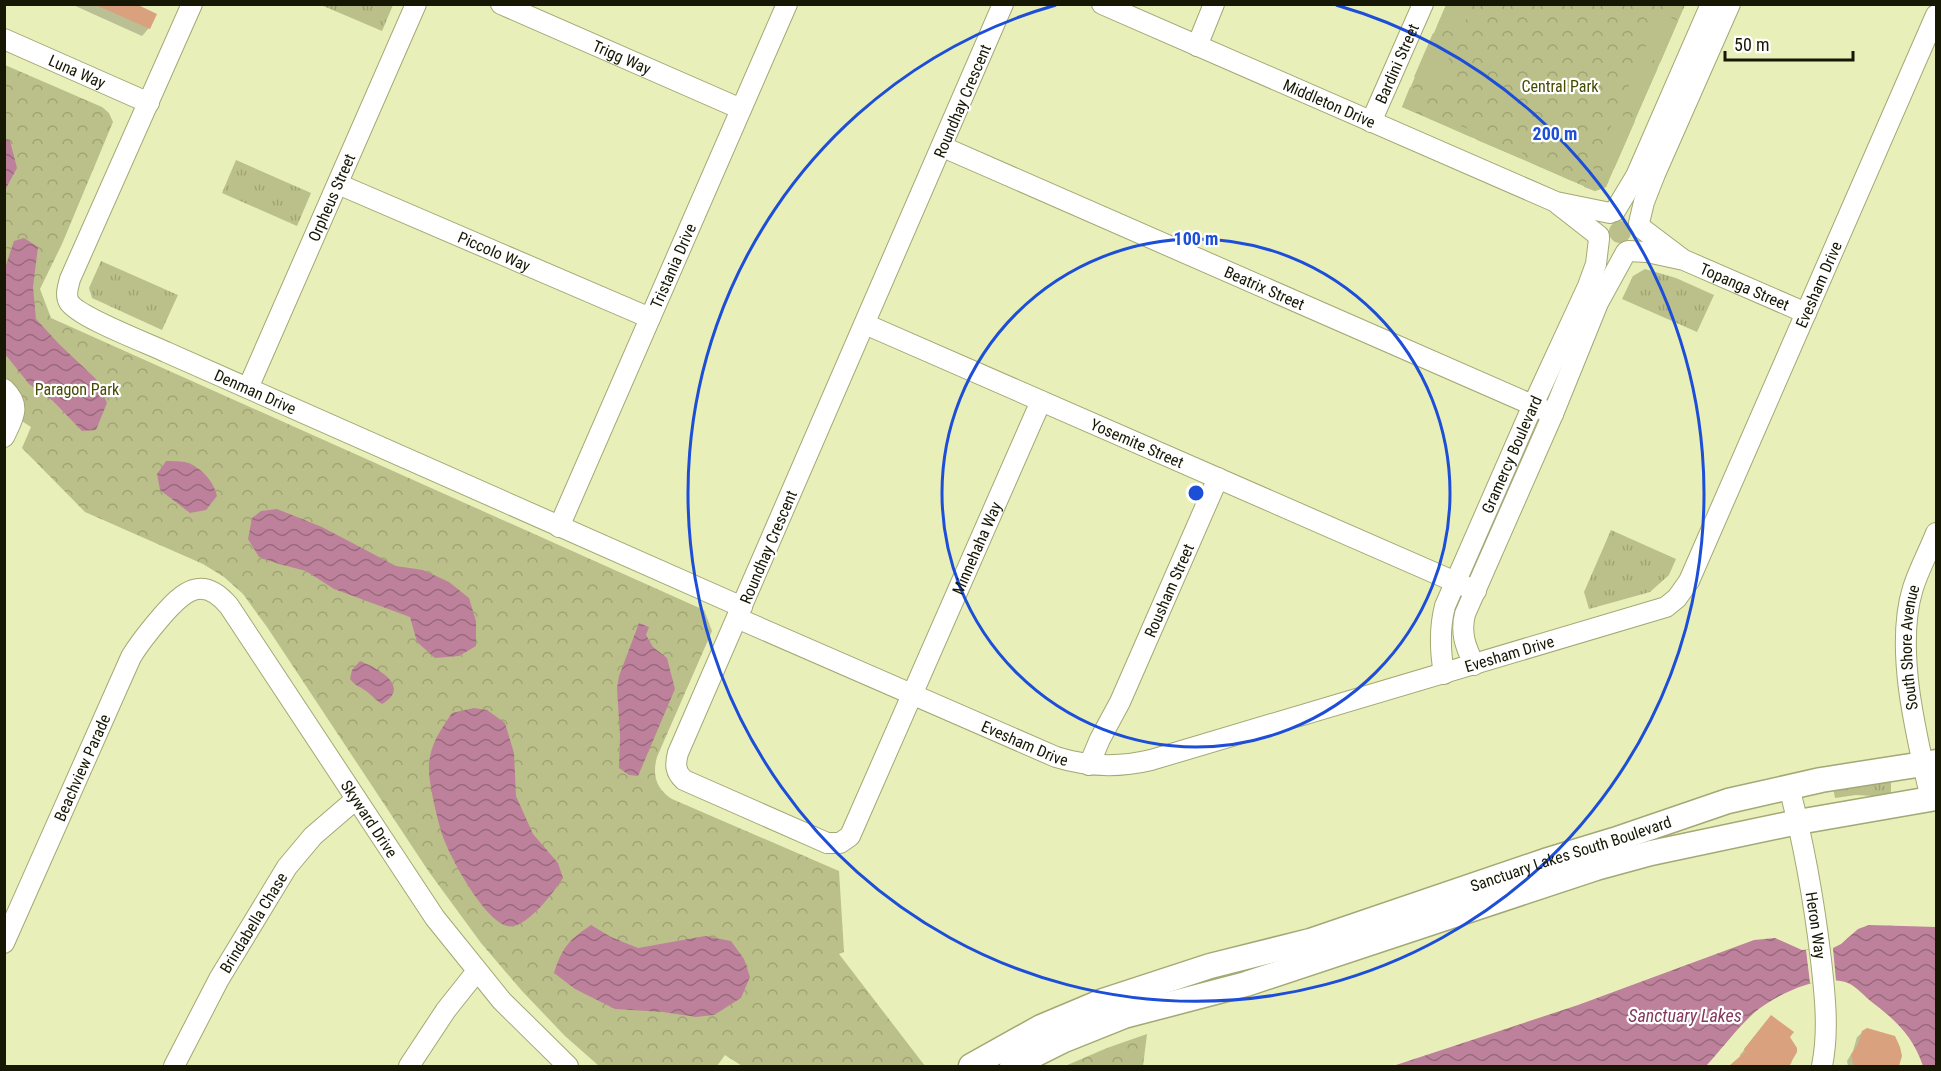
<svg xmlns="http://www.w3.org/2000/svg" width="1941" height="1071" font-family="'Roboto Condensed',sans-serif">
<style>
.grass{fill:url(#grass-tufts)}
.park{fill:url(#park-crowns)}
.garden{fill:#bbc08a}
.water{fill:url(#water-waves)}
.pier{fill:#e9efb9}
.shadow{fill:#0003}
.building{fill:#d9a17e}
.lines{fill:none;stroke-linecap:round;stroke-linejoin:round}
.minor-casing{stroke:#a3a874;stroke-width:22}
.tertiary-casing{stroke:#a3a874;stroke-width:27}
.minor{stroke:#fff;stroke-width:20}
.tertiary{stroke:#fff;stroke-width:24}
.ring{fill:none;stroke:#1d4ed8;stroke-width:3}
.labels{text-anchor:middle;stroke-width:4.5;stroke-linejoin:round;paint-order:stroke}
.street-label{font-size:16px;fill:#161804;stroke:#fff}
.park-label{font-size:16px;fill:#474a00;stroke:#fff}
.water-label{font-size:18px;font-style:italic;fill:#83385b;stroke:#fff}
.centre{fill:#1d4ed8;stroke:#fff;stroke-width:3}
.ring-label{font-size:18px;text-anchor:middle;font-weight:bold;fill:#1d4ed8;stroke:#fff;stroke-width:4.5;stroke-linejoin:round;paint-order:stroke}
</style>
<defs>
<pattern id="grass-tufts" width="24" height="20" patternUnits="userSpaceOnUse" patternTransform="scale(1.5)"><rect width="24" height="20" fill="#bbc08a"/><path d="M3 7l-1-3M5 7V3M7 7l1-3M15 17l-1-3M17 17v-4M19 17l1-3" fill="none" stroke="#a0a475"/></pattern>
<pattern id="park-crowns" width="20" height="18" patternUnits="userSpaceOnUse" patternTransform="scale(1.5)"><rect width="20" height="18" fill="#bbc08a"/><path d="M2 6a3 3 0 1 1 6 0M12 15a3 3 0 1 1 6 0" fill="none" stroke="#a0a475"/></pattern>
<pattern id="water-waves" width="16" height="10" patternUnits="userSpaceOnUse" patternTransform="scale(1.5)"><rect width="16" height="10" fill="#be819b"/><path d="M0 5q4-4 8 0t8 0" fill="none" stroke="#99697c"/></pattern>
</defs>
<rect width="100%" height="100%" fill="#e9efb9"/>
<path class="grass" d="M321,5H393L382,31Z
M236,160L311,193L297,226L222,193Z
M101,261L178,295L162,330L92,298L89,288Z
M1645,269L1676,278L1714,295L1697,332L1622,299L1633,276Z
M1533,428L1528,449L1488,542L1473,566Z
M1611,530L1676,559L1669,575L1650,592L1589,609L1584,592Z
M1891,778V797L1856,795L1835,798L1833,787Z"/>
<path class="park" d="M1446,5H1685L1606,187L1595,191L1402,107Z
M5,65L102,107L109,113L113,122L62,244L40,289L51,318L704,610L712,631L657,757C652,775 656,789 672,799L839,871L844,952L839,954L925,1066H742L725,1055L717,1066H599L565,1036L522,991L481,943L429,872L267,627L243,594L224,577L203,564L85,512L22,448L31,427L22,421C30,400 19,390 5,377Z
M1147,1034L1143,1066H1065L1107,1048Z"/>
<path class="garden" d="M1446,5H1472L1459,36L1437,26Z
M1660,13L1678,21L1660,63L1642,55Z
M1433,33L1456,43L1436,87L1414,77Z
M1639,62L1657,70L1637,114L1620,106Z
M1410,87L1425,93L1416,113L1402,107Z
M1428,112L1473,131L1471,137L1426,117Z
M1617,113L1635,121L1614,169L1596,161Z
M1480,134L1523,153L1520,158L1477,140Z
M1529,156L1574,175L1572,181L1527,161Z
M1592,168L1610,176L1606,187L1595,191L1584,187Z
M1609 232a11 11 0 1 1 22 0a11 11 0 1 1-22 0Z"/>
<path class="water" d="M5,139L10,141L17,168L5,190Z
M24,238L38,247L33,287L36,319L59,344L96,379L107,403L96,430L82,431L53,401L29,384L5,354V268L14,241Z
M166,461C172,461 179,461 185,462C200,466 214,481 217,496L206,510L190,513L160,490L157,474Z
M277,509L322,527L396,566L423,570L449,582L469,598L476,621V646L459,656L435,658L417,642L410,617L334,589L306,571L279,564L259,557L248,539L252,518L261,511Z
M639,623L649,627L646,635L653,647L667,658L675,689L638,776L629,775L619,768L620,736L617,688L619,676Z
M360,661C378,668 412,687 382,704C375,700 372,695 366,691C360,686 356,687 350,679L352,670Z
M474,708L487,710L505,723L514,753L516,796L533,834L558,863L563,878C554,892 525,931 507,926C484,920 449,856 442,834C438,822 429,784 429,771C428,748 439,732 452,713Z
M591,925L611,937L638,948L705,936L731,941L744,959L750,977L741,998L714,1015L696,1017L663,1012L615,1009L575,989L554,973C563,946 568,941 591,925Z
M1869,925L1936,927V1066H1923C1913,1037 1897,1021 1873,1003C1865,997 1857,987 1848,983C1822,972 1775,995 1755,1012C1737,1028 1722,1049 1706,1066H1393L1578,1005L1754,940L1775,938L1802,950L1833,948L1841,944L1858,929Z"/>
<path class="pier" d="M1833,948L1836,981L1810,983L1806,950Z"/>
<path class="shadow" d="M71,4H132L149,28L142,36Z
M1767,1021L1788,1037L1790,1061L1792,1062L1789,1066H1731L1740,1058V1055Z
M1863,1032L1900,1056L1897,1066H1848L1847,1061L1853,1051L1857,1037Z"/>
<path class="building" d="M94,4H136L157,14L150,29Z
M1771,1015L1794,1032L1790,1037L1797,1048V1052L1789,1066H1729L1745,1052L1744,1049Z
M1867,1028L1895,1036L1900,1047L1902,1056L1899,1066H1854L1851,1055L1858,1044L1862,1031Z"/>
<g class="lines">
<g class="minor-casing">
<g id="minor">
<path id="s1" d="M192,4L70,279C68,287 65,295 69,302C78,317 147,343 166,352L742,607"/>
<path id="s2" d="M501,4L741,109"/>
<path id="s3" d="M1003,4L678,753C675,764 675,772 684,780L827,843H840L850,836L1041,401"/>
<path id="s4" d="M1102,4L1556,202L1610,213"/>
<path id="s5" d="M4,39L149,103"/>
<path d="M1197,46L1214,4"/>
<path id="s6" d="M1371,122L1423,4"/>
<path id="s7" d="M943,147L1553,414"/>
<path id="s8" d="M338,184L650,318"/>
<path d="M1558,204L1599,236"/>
<path d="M1615,211L1636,176L1711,4"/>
<path d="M1639,223L1644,202L1655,174L1730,4"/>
<path d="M1640,227L1681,258"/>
<path id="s9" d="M1628,251L1647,252L1684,260L1806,313"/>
<path id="s10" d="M865,324L1476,591"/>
<path id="s11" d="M248,388L416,4"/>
<path d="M4,389C22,406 13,418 4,437"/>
<path id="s12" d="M559,527L787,4"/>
<path id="s13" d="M737,618L1056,757C1088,767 1118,768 1151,760L1666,607L1677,598L1689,581L1936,15"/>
<path d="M1474,665C1466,647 1460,634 1465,614L1553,414L1598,303L1626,252"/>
<path id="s14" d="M1444,674C1440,651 1439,629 1445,606L1533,405L1588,286L1596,264L1599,239"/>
<path id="s15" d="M1089,765L1100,739L1120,702L1218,478"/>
<path id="s16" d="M1789,787C1804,844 1814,901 1821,960C1825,995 1829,1032 1822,1066"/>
<path id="s17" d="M1931,799C1917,738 1894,649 1913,588C1919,569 1929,551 1936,533"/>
<path id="s18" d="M4,943L131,657C140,642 150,630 162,616C183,592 202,574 229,606L435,918L502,1001L568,1066"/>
<path id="s19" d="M174,1066L219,979L287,867L313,836L356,799"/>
<path d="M409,1066L446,1010L477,971"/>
</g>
</g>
<g class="tertiary-casing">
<g id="tertiary">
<path id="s20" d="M971,1066L1041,1027L1103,1001L1210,966L1310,941L1545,861L1614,840L1728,801L1821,780L1936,762"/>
<path d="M1012,1066L1064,1040L1124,1016L1246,984L1596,868L1651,853L1798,822L1936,798"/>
</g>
</g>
<use href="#minor" class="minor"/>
<use href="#tertiary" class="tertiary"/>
</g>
<g class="ring">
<circle cx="1196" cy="493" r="254"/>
<path d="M1336 5A508 508 0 1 1 1056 5"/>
</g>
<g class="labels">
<g class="street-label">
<text dy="6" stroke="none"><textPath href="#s2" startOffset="132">Trigg Way</textPath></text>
<text dy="6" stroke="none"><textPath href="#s6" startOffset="64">Bardini Street</textPath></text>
<text dy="6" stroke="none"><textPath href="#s5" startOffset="80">Luna Way</textPath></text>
<text transform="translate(962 101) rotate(-67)" y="6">Roundhay Crescent</text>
<text dy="6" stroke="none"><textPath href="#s4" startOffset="248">Middleton Drive</textPath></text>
<text dy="6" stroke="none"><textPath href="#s11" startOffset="208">Orpheus Street</textPath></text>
<text dy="6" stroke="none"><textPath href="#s8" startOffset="170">Piccolo Way</textPath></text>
<text dy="6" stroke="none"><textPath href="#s12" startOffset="285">Tristania Drive</textPath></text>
<text dy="6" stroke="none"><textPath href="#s13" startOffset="1340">Evesham Drive</textPath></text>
<text dy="6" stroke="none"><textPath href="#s9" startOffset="123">Topanga Street</textPath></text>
<text dy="6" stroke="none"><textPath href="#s7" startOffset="351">Beatrix Street</textPath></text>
<text dy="6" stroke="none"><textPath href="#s1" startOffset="532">Denman Drive</textPath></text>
<text dy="6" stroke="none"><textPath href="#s10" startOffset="297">Yosemite Street</textPath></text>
<text dy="6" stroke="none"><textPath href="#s14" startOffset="234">Gramercy Boulevard</textPath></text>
<text transform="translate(768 547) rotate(-67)" y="6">Roundhay Crescent</text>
<text dy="6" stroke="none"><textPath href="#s3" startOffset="1342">Minnehaha Way</textPath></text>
<text dy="6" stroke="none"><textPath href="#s15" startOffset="192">Rousham Street</textPath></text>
<text dy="6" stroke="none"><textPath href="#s17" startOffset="154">South Shore Avenue</textPath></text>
<text dy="6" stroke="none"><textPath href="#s13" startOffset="818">Evesham Drive</textPath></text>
<text dy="6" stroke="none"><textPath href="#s13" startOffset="314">Evesham Drive</textPath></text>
<text dy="6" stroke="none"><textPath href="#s18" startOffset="192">Beachview Parade</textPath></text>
<text dy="6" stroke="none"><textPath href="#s18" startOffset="702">Skyward Drive</textPath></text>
<text dy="6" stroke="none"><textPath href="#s20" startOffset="638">Sanctuary Lakes South Boulevard</textPath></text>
<text dy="6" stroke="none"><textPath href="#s19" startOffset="164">Brindabella Chase</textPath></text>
<text dy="6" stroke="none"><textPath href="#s16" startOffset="141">Heron Way</textPath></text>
</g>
<g class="park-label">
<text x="1560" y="92">Central Park</text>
<text x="77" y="395">Paragon Park</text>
</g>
<g class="water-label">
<text x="1685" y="1022">Sanctuary Lakes</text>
</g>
</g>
<circle cx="1196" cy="493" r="9" class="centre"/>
<g class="ring-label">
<text x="1555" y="140">200 m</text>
<text x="1196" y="245">100 m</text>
</g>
<rect width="1941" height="1071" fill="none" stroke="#161804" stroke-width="12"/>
<path d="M1725 51v9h128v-9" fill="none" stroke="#161804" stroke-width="3"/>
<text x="1734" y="51" font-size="18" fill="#161804" stroke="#ffffff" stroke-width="4.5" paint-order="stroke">50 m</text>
</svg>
